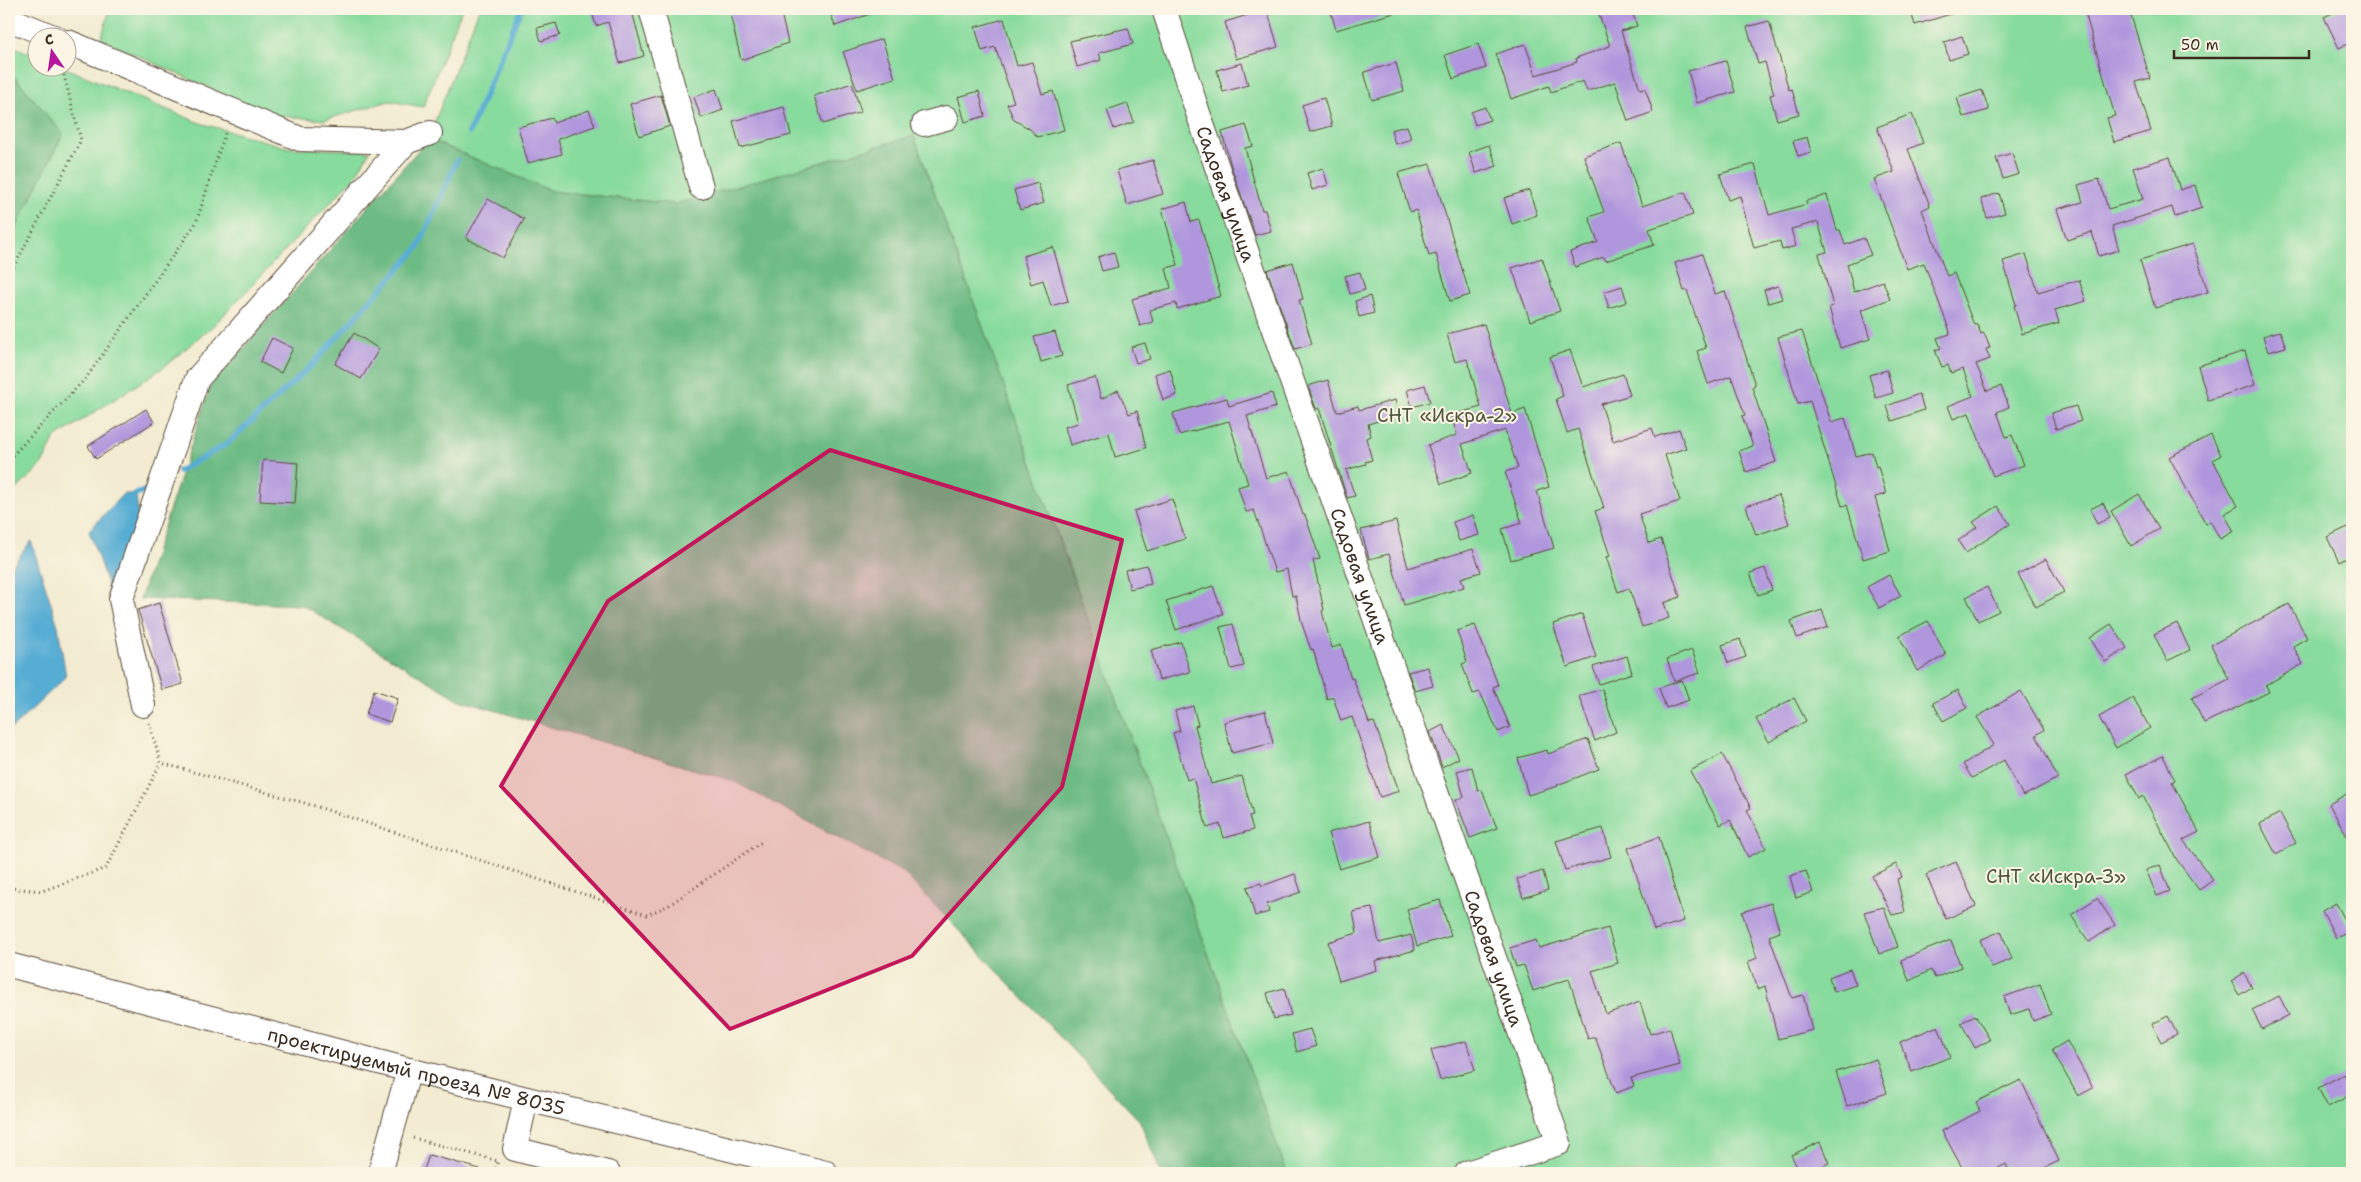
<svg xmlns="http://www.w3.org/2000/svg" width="2361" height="1182" font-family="'Shantell Sans',sans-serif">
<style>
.green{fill:#87db9d;stroke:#61825e}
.forest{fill:#6dbb84;stroke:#547251}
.water{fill:#57add4;stroke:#496c79}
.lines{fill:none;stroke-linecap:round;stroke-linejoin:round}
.stream{stroke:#57add4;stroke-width:5.5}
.building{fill:#b096dd}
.minor-casing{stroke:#574739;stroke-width:26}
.path{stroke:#574739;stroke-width:3;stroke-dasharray:1 4;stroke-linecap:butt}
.minor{stroke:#fff;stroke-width:24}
.marked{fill:#c2185b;fill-opacity:0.2;stroke:#c2185b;stroke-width:4;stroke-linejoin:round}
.labels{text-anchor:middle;stroke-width:4;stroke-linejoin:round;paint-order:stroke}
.street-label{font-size:19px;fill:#3b2a1e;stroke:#fcf5e5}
.park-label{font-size:19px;fill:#4e563e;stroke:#fcf5e5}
</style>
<rect width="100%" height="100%" fill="#fcf5e5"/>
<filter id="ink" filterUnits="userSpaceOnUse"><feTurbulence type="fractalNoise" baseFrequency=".02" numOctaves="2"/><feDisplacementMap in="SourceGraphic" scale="10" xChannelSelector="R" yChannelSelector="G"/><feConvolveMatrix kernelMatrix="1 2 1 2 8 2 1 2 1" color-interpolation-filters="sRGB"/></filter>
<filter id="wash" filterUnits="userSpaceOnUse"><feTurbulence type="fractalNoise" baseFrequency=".0096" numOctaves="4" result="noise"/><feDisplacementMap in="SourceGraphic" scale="20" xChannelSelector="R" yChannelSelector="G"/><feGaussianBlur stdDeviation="1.12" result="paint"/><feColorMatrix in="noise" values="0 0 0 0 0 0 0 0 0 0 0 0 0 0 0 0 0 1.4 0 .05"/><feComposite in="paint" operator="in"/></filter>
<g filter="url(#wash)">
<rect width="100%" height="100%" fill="#f3ecd2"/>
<path class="green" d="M110,9H462L423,107L389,101L324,120L269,115L101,39Z
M479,9H2352V1173H1287L914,136L675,204L551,191L428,139Z
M9,45L37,56L38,68H65L200,123L290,148L370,151L354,178L215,324L164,367L55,438L41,466L9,496V242L63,134L14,76L9,74Z"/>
<path class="forest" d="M9,74L14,76L63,134L9,242Z
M914,136L1287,1173H1161L1140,1121L904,873L733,781L460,700L302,605L140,599L211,385L428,139L551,191L675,204Z"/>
<path class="water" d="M123,494H136L139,525L110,592L89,531Z
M31,541L58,626L66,677L9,731V570Z"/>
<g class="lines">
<path class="stream" d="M469,133L521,9
M179,471L227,444L312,365L418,248L457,160
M136,494L144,491"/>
</g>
<g id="blocks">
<path class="building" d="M591,9H638V13L633,15L644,56L620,63L608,22L596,26Z
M729,9H780L788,43L741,60Z
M829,9H879V11L835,26Z
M1267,9L1278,47L1236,59L1225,22Z
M1330,9H1394V13L1336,30Z
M1597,9H1631L1637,26L1621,31L1640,89L1645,88L1653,112L1628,121L1615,82L1587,91L1583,81L1551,92L1549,86L1511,99L1496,54L1525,44L1536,75L1577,62L1576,58L1610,46Z
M1910,9H1957V12L1915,25Z
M2084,9H2129L2150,78L2136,82L2151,131L2114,142L2107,118L2115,116Z
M2341,9H2352V42L2339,48L2324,17Z
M1004,19L1017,66L1032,62L1042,94L1053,91L1064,130L1037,137L1030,129L1014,120L1007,104L1014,102L995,47L982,51L975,27Z
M1769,21L1789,90L1792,89L1799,114L1777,120L1770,95L1774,94L1765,62L1758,64L1747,27Z
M556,23L560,35L541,41L537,28Z
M1128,28L1133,44L1099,53L1101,60L1077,67L1070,41Z
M1962,36L1968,54L1949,60L1944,42Z
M882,39L895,78L857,90L843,52Z
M1478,44L1486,68L1453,79L1445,55Z
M1726,61L1735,92L1697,103L1688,71Z
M1242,63L1248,85L1223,92L1217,70Z
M1396,63L1404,91L1372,100L1364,72Z
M852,83L861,112L823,124L814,96Z
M716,89L723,110L701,118L694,97Z
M1982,90L1989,110L1963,117L1957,98Z
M979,91L985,116L965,122L958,97Z
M661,95L670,126L639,136L630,104Z
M1324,98L1332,126L1310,132L1302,105Z
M1127,103L1134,122L1114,129L1107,110Z
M784,107L791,135L740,148L733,121Z
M1485,107L1490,120L1475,125L1471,112Z
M589,110L595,126L558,139L562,154L528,163L518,127L552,118L554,123Z
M1912,114L1923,143L1908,149L1930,206L1922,210L1947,276L1954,273L1974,325L1977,324L1981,334L1984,333L1990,348L1986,349L1990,359L1976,364L1987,391L2001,386L2009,407L1997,412L2006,437L2012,435L2024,465L1993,476L1969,413L1953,419L1948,406L1973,396L1963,369L1951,373L1948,365L1942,367L1935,350L1941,348L1937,338L1950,334L1949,329L1924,263L1907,269L1874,179L1894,172L1877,127Z
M1246,125L1253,146L1245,148L1262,210H1265L1271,231L1255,235L1231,166L1222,132Z
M1407,126L1411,139L1395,144L1391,130Z
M1807,137L1811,152L1798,156L1793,141Z
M1621,143L1642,206L1685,192L1693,215L1649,229L1654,245L1606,261L1604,257L1575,267L1570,252L1598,242L1589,217L1604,212L1584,156Z
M1489,145L1497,166L1476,173L1469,152Z
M2012,153L2019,174L2003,179L1996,158Z
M2170,157L2180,190L2195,185L2202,208L2175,217L2172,207L2112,226L2119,250L2099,256L2092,232L2067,240L2057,209L2083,202L2078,185L2099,179L2108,209L2143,199L2133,168Z
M1153,160L1163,194L1127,205L1117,170Z
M1430,164L1470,295L1450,301L1436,254L1429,256L1416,210L1410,212L1398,173Z
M1755,164L1769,215L1807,204L1806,201L1827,195L1837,230H1840L1845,245L1864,238L1871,255L1847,264L1854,292L1883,281L1890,299L1861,310L1870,339L1840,348L1829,307L1833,306L1819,254L1827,252L1818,222L1791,229L1796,246L1782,250L1780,241L1754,248L1740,196L1728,200L1720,174Z
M1323,168L1328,185L1312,190L1307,173Z
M1038,183L1044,203L1020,210L1014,190Z
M1529,190L1537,215L1512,224L1504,198Z
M1999,193L2005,213L1987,218L1981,199Z
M488,199L524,219L503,258L466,238Z
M1186,202L1191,222L1199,220L1221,296L1177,309L1176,303L1150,310L1153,322L1140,326L1132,299L1171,288L1166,268L1178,265L1162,209Z
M2193,244L2208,292L2155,308L2140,260Z
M1053,247L1068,301L1051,306L1043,280L1031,284L1023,256Z
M1114,252L1118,267L1102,271L1098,257Z
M1702,254L1715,294L1725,291L1755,385L1752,387L1776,462L1746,472L1739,451L1753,446L1742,416L1745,415L1731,376L1708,384L1697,351L1706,348L1687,290L1684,291L1675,263Z
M2026,254L2038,292L2079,280L2086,301L2055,310L2059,323L2022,334L2014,306L2016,305L2003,261Z
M1542,258L1560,311L1530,321L1512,268Z
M1293,262L1303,299L1299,300L1312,344L1295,349L1267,270Z
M1360,272L1365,290L1350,294L1345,276Z
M1622,286L1627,302L1609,308L1604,292Z
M1778,286L1782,299L1768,303L1764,290Z
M1370,296L1374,313L1359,317L1355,301Z
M1484,324L1512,414L1525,409L1549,487L1537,491L1554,548L1511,560L1502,529L1522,523L1505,472L1518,468L1505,430L1462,444L1472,473L1441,484L1428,445L1457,435L1451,415L1481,407L1467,359L1455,362L1447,334Z
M1802,331L1831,422L1845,418L1856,456L1872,452L1876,467L1878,466L1886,494L1875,497L1890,551L1863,559L1847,505L1842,506L1810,401L1798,404L1778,337Z
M2280,331L2286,347L2268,352L2263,336Z
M1055,332L1062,356L1041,362L1034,337Z
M354,333L379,349L361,379L335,364Z
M272,338L293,348L281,373L260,362Z
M1145,343L1150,359L1136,363L1131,347Z
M1570,350L1583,387L1623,374L1630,395L1601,404L1613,441L1652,428L1655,437L1679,429L1686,448L1665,455L1680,501L1639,514L1649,543L1661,539L1680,597L1664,603L1669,618L1642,627L1629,588L1618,592L1606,557L1610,556L1595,511L1604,508L1578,429L1567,433L1556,399L1563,396L1550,357Z
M2245,351L2255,385L2208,400L2198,366Z
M1170,369L1177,395L1163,400L1155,374Z
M1887,370L1893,393L1876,398L1869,375Z
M1095,377L1101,399L1118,390L1129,414L1137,411L1146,448L1115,457L1109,433L1070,445L1065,427L1078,423L1068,385Z
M1328,380L1337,412L1358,406L1359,410L1395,400L1399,415L1368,424L1371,436L1366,438L1372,460L1365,462L1366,464L1346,470L1355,496L1347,498L1319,408L1316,409L1308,386Z
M1425,385L1430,402L1412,407L1407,390Z
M1272,393L1276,407L1247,416L1266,478L1289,471L1303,515H1305L1320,559L1313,560L1324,610L1322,611L1332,648L1341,645L1351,679L1353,678L1369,723L1374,722L1399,791L1380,797L1352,717L1341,721L1333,697L1327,699L1313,649L1311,650L1302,624L1296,596H1292L1287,569L1275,572L1254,510L1246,512L1238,487L1248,484L1229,421L1179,435L1173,413L1227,398L1229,406Z
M1919,394L1924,410L1892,421L1887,406Z
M2076,406L2081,421L2056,429L2051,413Z
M146,409L154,422L96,459L88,446Z
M2211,435L2221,455L2213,460L2238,506L2224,514L2234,531L2220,539L2210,521L2206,524L2169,457Z
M263,460L298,463L295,503L260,501Z
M2139,494L2159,529L2131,546L2111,511Z
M1779,495L1789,524L1756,535L1746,506Z
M1172,499L1185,539L1147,551L1134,511Z
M2103,503L2110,517L2097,524L2090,509Z
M1998,506L2010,524L1966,553L1958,541L1977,527L1973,522Z
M1473,515L1479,535L1459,541L1453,522Z
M1396,521L1408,568L1473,549L1481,572L1461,578L1464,587L1404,605L1389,554L1369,559L1361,530Z
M2352,525V555L2339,562L2327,537Z
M2046,559L2064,592L2036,607L2018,574Z
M1147,565L1151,584L1130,589L1125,570Z
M1765,568L1772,590L1758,595L1750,573Z
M1889,575L1901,596L1879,608L1867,587Z
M1213,586L1223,614L1176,630L1166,601Z
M1987,587L1999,611L1978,621L1966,597Z
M159,603L183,684L162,690L138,610Z
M2289,604L2307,638L2293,646L2303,664L2266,685L2269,692L2204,723L2192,698L2229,679L2211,645Z
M1822,610L1828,627L1797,638L1791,621Z
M1582,614L1596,657L1567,667L1553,624Z
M1928,621L1946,655L1917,671L1899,636Z
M2177,623L2190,650L2167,661L2154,634Z
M1233,624L1244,666L1231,669L1220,627Z
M2111,624L2127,648L2105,662L2090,638Z
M1475,625L1498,685L1493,687L1510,727L1498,732L1480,692L1473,694L1462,664L1467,662L1457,631Z
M1740,639L1746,657L1728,663L1722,645Z
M1181,642L1190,672L1159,680L1151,650Z
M1692,650L1700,673L1674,681L1667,659Z
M1627,656L1632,673L1599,684L1593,667Z
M1428,667L1433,686L1415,691L1408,672Z
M1682,680L1689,700L1666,708L1659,688Z
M1602,689L1616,732L1595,741L1579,696Z
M374,690L398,698L390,722L366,714Z
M1958,690L1967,708L1943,721L1933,703Z
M2021,691L2044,730L2036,735L2058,778L2023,796L2004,760L1972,778L1963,764L1994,745L1977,717Z
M1794,698L1806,721L1769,742L1756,719Z
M2133,698L2150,728L2116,748L2099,717Z
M1193,706L1198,725L1195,726L1211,784L1242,776L1253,815L1249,816L1253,830L1224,838L1220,824L1207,828L1193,778L1187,780L1173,733L1180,731L1175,711Z
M1265,711L1273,743L1232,753L1224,722Z
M1443,725L1459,758L1442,767L1430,732Z
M1588,739L1599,769L1557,785L1558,786L1528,795L1518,758L1547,750L1548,754Z
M1722,754L1751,808L1747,810L1766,848L1748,857L1730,820L1720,825L1690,771Z
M2163,756L2175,780L2172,782L2199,832L2183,840L2213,880L2199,890L2177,860L2143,796L2139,799L2126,774Z
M1472,767L1478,791L1482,790L1497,828L1470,838L1456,800L1464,797L1457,771Z
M2352,791V845L2329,804Z
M2280,813L2296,843L2276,854L2260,824Z
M1369,821L1380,857L1339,869L1328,833Z
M1603,828L1611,857L1565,870L1556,841Z
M1659,837L1684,921L1654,930L1628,848Z
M1956,862L1976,906L1946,919L1926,875Z
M1896,864L1902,877L1897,879L1905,912L1892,915L1872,876Z
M2160,865L2170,891L2157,896L2146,870Z
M1543,871L1548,890L1523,898L1517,879Z
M1806,871L1813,892L1796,898L1790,876Z
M1295,874L1301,892L1267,904L1269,912L1255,916L1247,887L1261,883L1262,886Z
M2097,898L2115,925L2089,942L2071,915Z
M1440,900L1451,936L1417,946L1407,909Z
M1771,903L1780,932L1769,936L1792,998L1803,995L1812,1030L1778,1039L1765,986L1758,989L1748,962L1757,958L1742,912Z
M2336,903L2351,931L2336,938L2322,911Z
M1884,907L1898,947L1879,954L1864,912Z
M1372,908L1379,943L1411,935L1415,950L1375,961L1377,970L1339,981L1328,942L1357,933L1353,912Z
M1608,928L1618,963L1592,971L1606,1014L1640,1002L1650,1034L1670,1028L1680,1065L1631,1078L1634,1086L1616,1093L1595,1037L1588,1039L1569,979L1533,991L1524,965L1516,967L1510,948L1536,940L1539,948Z
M2001,931L2012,959L1992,967L1980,940Z
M1951,940L1961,967L1935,978L1931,970L1909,981L1901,960Z
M1850,969L1856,985L1834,992L1829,977Z
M2244,973L2252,987L2239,995L2231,981Z
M2040,984L2051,1014L2033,1021L2029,1009L2010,1015L2004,997Z
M1284,988L1291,1015L1274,1019L1267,993Z
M2279,996L2289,1015L2262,1029L2252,1010Z
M1975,1015L1990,1040L1975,1048L1961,1023Z
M2168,1016L2177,1034L2161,1042L2152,1024Z
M1938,1026L1950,1057L1912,1072L1900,1042Z
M1310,1029L1316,1046L1297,1052L1292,1034Z
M1466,1041L1475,1070L1440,1080L1431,1050Z
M2067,1041L2093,1088L2078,1096L2052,1050Z
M1876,1059L1887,1093L1847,1106L1836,1072Z
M2344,1074L2352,1089V1094L2328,1107L2318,1088Z
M2021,1080L2059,1161L2034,1173H2010L2006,1164L1989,1173H1965L1942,1131L1980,1111L1976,1102Z
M1820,1142L1829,1163L1806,1173H1800L1791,1155Z
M429,1155L480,1169L479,1173H423Z"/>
</g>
</g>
<g filter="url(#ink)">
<use href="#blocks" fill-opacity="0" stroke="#574739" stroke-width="1"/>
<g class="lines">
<g class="minor-casing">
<g id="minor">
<path d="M651,9L701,187"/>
<path id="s1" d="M1164,9L1198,113L1559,1143L1467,1173"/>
<path d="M9,19L56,38"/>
<path d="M68,42L300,139L406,142L430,133"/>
<path d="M924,124L946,118"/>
<path d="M143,705L121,599L197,379L406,142"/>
<path id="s2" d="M9,965L409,1070L826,1173"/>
<path d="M526,1099L515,1149L608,1173"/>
<path d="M380,1173L409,1070"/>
</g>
</g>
<path class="path" d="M9,276L81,140L62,68
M9,459L86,378L196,223L226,130
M149,723L161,763L315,806L647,915L669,905L763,841
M9,888L42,891L106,868L161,763
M413,1138L498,1161
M494,1173L498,1161
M721,1173L723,1168"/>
<use href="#minor" class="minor"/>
</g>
</g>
<path class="marked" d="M830,450L1122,540L1062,787L912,956L730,1029L501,786L608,601Z"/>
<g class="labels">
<g class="street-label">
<text dy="7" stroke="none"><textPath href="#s1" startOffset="195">Садовая улица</textPath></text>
<text dy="7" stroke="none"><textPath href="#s1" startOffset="600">Садовая улица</textPath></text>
<text dy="7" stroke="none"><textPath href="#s1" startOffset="1005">Садовая улица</textPath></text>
<text dy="7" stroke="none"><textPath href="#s2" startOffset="421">проектируемый проезд № 8035</textPath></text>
</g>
<g class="park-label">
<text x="1447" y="422">СНТ «Искра-2»</text>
<text x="2056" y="883">СНТ «Искра-3»</text>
</g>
</g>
<rect width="2361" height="1182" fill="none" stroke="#fcf5e5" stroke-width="30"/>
<g transform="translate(52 52) rotate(347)"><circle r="24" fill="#fcf5e5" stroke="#afa495"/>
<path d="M0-4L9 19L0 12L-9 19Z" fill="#b5179e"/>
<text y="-8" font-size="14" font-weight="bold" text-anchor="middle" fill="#3b2a1e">С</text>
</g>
<path d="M2174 50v8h135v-8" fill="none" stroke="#3b2a1e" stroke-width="2.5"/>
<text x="2181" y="50" font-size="15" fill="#3b2a1e" stroke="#fcf5e5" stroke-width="4" paint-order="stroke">50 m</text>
</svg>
